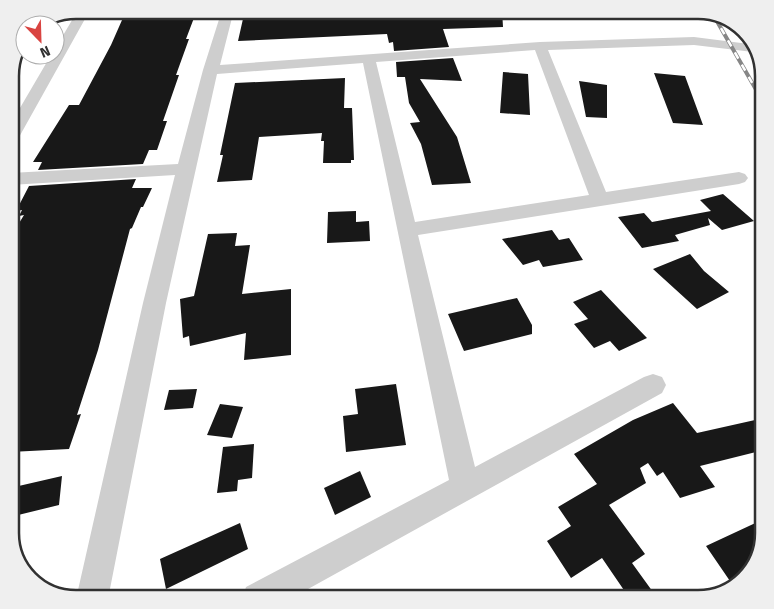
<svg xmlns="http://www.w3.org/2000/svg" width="774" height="609" font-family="'Fira Sans',sans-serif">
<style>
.building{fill:#181818}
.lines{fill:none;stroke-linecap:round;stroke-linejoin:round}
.minor{fill:#cecece;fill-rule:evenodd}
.rail-far1-casing{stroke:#868686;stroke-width:4}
.rail-casing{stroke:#868686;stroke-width:4.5}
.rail-far1{stroke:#fff;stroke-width:2.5;stroke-dasharray:7;stroke-linecap:butt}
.rail{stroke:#fff;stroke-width:3;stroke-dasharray:9;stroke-linecap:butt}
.rim{fill:none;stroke:#313131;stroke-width:2.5}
</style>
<rect width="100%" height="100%" fill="#fff"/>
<path class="building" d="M197,10L186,39H189L176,75H179L163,121H167L157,150H149L143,164L38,170L42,162H33L69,105H79L111,45L126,11Z
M245,10H502L503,27L443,29L449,47L394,51L393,42L389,43L387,34L238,41Z
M453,58L462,81L420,79L457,137L471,183L432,185L421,144L410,123L420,122L409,103L405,77H397L396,62Z
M503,72L528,74L530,115L500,113Z
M654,73L685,76L703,125L673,123Z
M345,78L344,108H352L354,160H351V163H323L324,141H321L322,133L259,137L252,180L217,182L223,155H220L235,83Z
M579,81L607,85V118L586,117Z
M136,179L132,188H152L143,207H141L132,228L130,229L98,350L77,415L81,414L69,449L10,452V238L24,215L19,216L22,210L16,211L29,186Z
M723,194L754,221L722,230L708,218L710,225L675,235L679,241L642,248L618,217L644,213L652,222L711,211L700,200Z
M356,211V222L369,221L370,241L327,243L328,212Z
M552,230L559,240L569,238L583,260L543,267L539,260L523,265L502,239Z
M237,233L235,246L250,245L242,294L291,289V355L244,360L246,333L190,346L189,336L183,338L180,299L194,296L208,234Z
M690,254L704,271L729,292L697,309L653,269Z
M601,290L619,309L647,338L619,351L610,341L594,348L574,324L588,319L573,302Z
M517,298L532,325V334L464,351L448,314Z
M396,384L406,445L346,452L343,416L358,414L355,389Z
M197,389L193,408L164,410L169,390Z
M673,403L697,433L764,418V450L700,466L715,487L680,498L663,472L657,476L648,463L640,468L646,483L609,505L645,554L632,563L658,599H630L602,558L571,578L547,541L571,526L558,507L597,484L574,454L633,420Z
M220,404L243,407L232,438L207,435Z
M254,444L252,478L238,480L237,491L217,493L223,447Z
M360,471L371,497L335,515L324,488Z
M62,476L59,505L10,517V488Z
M764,519V533L748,576L732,584L706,546Z
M240,523L248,549L166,589L160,559Z"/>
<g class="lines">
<path class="minor" d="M78,10H90L18,139L16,143L10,144V125L51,55H55V49Z
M222,10H234L220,65L540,42L694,37L749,44L753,52L694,45L548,50L606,192L739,172L745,174L748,178L745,182L739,184L418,235L475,467L644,377L653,374L662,377L666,385L662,393L290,599H242L246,587L449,480L363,63L217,74L166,303L108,599H76L143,303L175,175L10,185V173L178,164L203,70ZM535,50L589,195L415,222L376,62Z
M46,21L57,22L58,25L55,28V25H36Z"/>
<g class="rail-far1-casing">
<path id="rail-far1" d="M714,16L762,100"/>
</g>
<g class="rail-casing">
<path id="rail" d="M761,99L764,104"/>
</g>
<use href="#rail-far1" class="rail-far1"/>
<use href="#rail" class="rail"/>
</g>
<path d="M0 0H774V609H0ZM76 19H698A57 57 0 0 1 755 76V533A57 57 0 0 1 698 590H76A57 57 0 0 1 19 533V76A57 57 0 0 1 76 19Z" fill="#efefef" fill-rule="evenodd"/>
<path class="rim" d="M76 19H698A57 57 0 0 1 755 76V533A57 57 0 0 1 698 590H76A57 57 0 0 1 19 533V76A57 57 0 0 1 76 19Z"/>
<g transform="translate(40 40) rotate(157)"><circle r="24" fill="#ffffff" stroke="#adadad"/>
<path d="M0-4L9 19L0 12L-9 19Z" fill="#d94441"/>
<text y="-8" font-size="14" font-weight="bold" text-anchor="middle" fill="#313131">N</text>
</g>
</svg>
